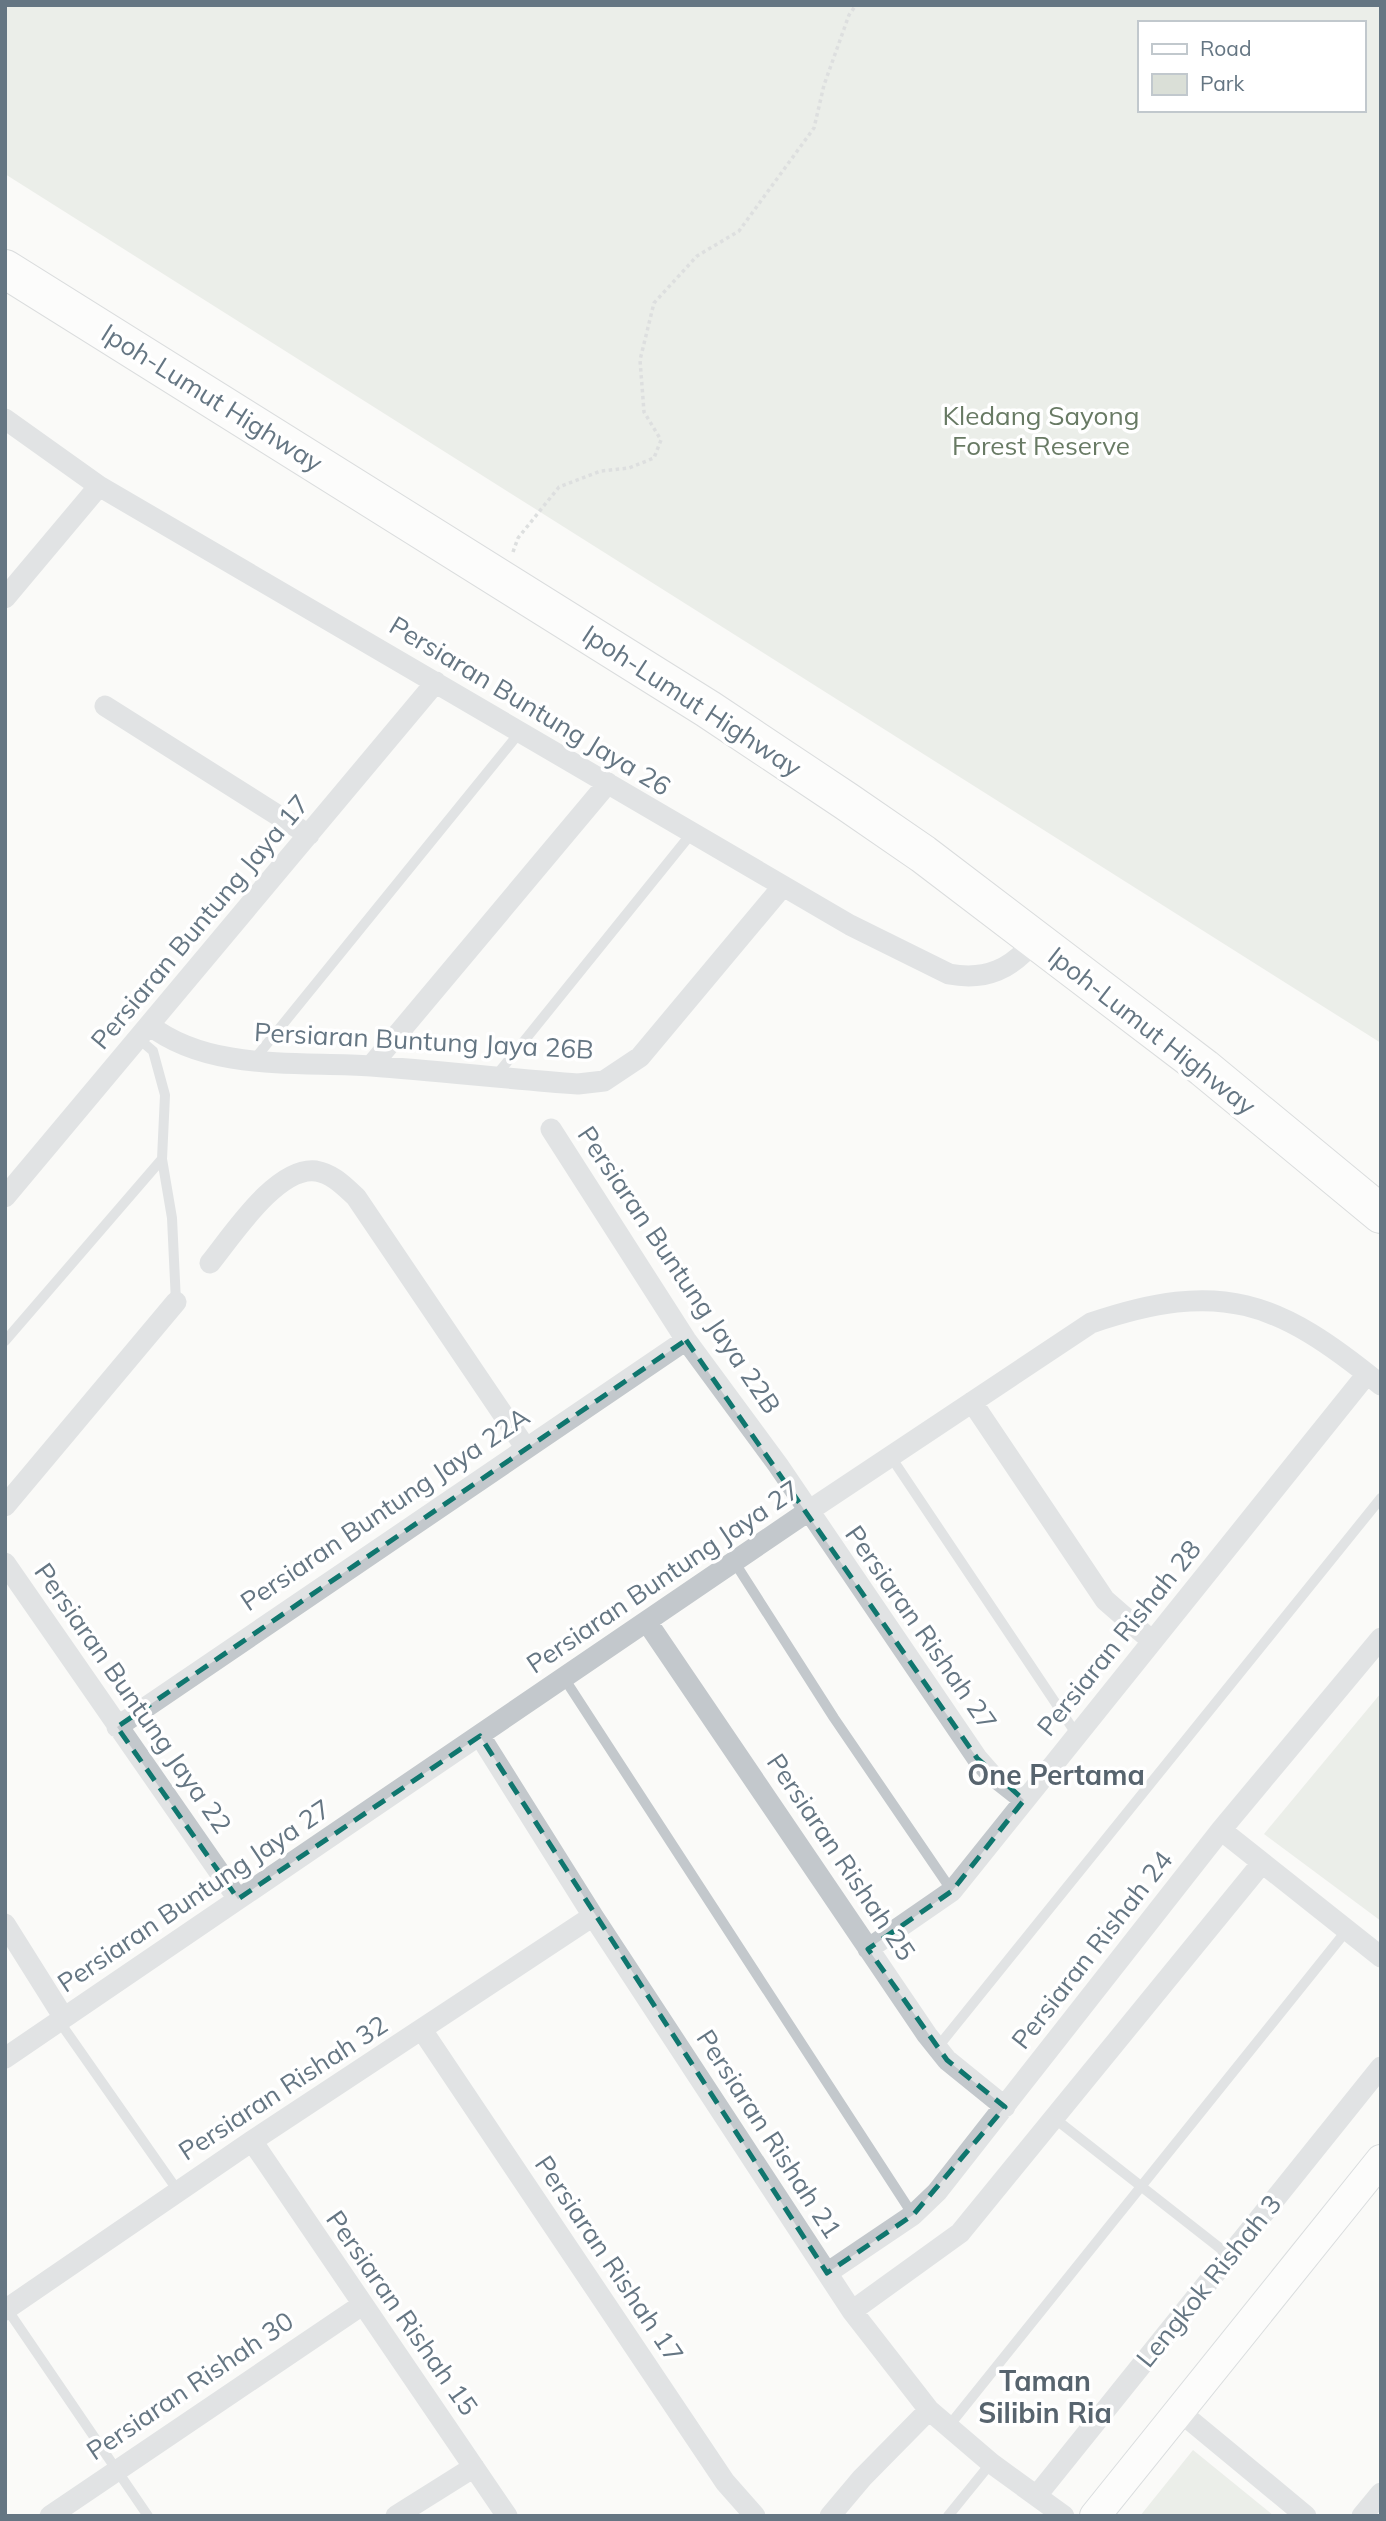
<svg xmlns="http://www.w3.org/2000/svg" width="1386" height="2521" font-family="Mulish,sans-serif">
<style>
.green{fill:#dadfd7;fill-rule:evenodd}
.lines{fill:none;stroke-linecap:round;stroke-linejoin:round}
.secondary-casing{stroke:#b3babf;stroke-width:32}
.highway-casing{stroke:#b4b9bd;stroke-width:40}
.path{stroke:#bbbfc2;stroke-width:3.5;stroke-dasharray:3.5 3.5;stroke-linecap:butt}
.lane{stroke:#c3c8cc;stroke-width:10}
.street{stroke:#c3c8cc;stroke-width:21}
.secondary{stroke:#fff;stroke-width:30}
.highway{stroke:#fff;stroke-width:38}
.marked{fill:none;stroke:#0f766e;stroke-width:5;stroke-dasharray:14 9;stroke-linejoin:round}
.labels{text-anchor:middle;stroke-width:7;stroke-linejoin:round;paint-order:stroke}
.street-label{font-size:26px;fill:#657683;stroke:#fff}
.park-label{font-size:26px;fill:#687a64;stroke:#fff}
.neighbourhood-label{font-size:28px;font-weight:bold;fill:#57646e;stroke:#fff}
</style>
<rect width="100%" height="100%" fill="#fafaf8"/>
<path class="green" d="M5,5H1381V1043L5,174ZM1139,23H1363V110H1139Z
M1381,1693V1921L1264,1834Z
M1193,2450L1274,2516H1140Z"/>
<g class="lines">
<g class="secondary-casing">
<path id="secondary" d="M1095,2516L1381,2160"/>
</g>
<g class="highway-casing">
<path id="highway" d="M5,269L708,709L846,801L923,854L1204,1068L1381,1214"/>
</g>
<path class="path" d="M513,552L518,538L559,487L601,471L629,468L654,458L661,440L644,412L640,360L654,303L697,256L739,231L814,128L824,85L849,15L856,5"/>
<path class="lane" d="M139,1039L153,1051L165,1095L162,1159L172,1218L176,1302
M253,1061L520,732
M495,1077L691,834
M5,1341L162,1159
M891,1457L1077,1735
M735,1563L834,1718L952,1891
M564,1678L913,2215
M59,2021L178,2191
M937,2048L1381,1498
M1054,2118L1230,2256
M7,2309L148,2516
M948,2427L1347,1930
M948,2516L991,2463"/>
<path class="street" d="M5,419L99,486L850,925L949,974C986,981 1012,969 1035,940
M5,598L99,486
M105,706L309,835
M149,1025C210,1072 299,1061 371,1066C440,1071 509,1079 578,1084L604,1081L640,1057L783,886
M371,1066L608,783
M551,1129L686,1340L778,1465L977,1758L991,1774L1024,1800
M5,1197L436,682
M210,1263C232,1236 277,1166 316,1171C333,1174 344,1186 356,1197L525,1447
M972,1402L1105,1600L1152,1641
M5,1506L176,1302
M5,1563L238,1899
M647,1622L927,2035L947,2060L1005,2107
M117,1727L686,1340
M480,1736L593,1916L852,2311L929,2410L991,2463L1064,2516
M1221,1830L1381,1957
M5,1924L64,2018
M868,1949L952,1891L1367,1374
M422,2030L725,2482L755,2516
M5,2058L807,1512L1091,1323C1221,1279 1277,1300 1381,1385
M252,2141L507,2516
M827,2273L913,2215L937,2192L1221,1830L1381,1638
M5,2310L252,2141L593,1916
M852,2311L960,2233L1262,1863
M1179,2411L1306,2516
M1038,2494L1381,2067
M50,2516L362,2305
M396,2516L474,2467
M830,2516L862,2478L929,2410
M1362,2516L1381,2493"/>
<use href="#secondary" class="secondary"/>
<use href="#highway" class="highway"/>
</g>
<path d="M0 0H1386V2521H0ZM686,1340L977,1758L1024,1800L952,1891L868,1949L947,2060L1005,2107L913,2215L827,2273L480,1736L238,1899L117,1727Z" fill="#fafaf8" fill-opacity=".55" fill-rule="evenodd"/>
<path class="marked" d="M686,1340L977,1758L1024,1800L952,1891L868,1949L947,2060L1005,2107L913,2215L827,2273L480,1736L238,1899L117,1727Z"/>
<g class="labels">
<g class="street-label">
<text transform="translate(212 398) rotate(32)" y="9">Ipoh-Lumut Highway</text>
<text transform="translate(692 701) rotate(33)" y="9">Ipoh-Lumut Highway</text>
<text transform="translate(530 706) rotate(31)" y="9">Persiaran Buntung Jaya 26</text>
<text transform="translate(200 922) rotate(-50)" y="9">Persiaran Buntung Jaya 17</text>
<text transform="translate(1152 1031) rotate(38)" y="9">Ipoh-Lumut Highway</text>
<text transform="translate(424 1041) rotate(3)" y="9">Persiaran Buntung Jaya 26B</text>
<text transform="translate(679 1270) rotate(56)" y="9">Persiaran Buntung Jaya 22B</text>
<text transform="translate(385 1509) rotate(-34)" y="9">Persiaran Buntung Jaya 22A</text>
<text transform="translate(663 1577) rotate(-34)" y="9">Persiaran Buntung Jaya 27</text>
<text transform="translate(921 1628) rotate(55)" y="9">Persiaran Rishah 27</text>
<text transform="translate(1119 1638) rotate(-51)" y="9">Persiaran Rishah 28</text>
<text transform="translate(133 1698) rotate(55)" y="9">Persiaran Buntung Jaya 22</text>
<text transform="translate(841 1857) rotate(56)" y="9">Persiaran Rishah 25</text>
<text transform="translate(194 1896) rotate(-34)" y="9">Persiaran Buntung Jaya 27</text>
<text transform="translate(1092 1950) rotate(-52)" y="9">Persiaran Rishah 24</text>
<text transform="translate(283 2088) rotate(-33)" y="9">Persiaran Rishah 32</text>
<text transform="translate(769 2134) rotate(57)" y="9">Persiaran Rishah 21</text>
<text transform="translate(609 2259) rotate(56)" y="9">Persiaran Rishah 17</text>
<text transform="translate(1209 2281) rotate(-51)" y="9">Lengkok Rishah 3</text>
<text transform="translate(402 2313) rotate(55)" y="9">Persiaran Rishah 15</text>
<text transform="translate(190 2386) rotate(-34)" y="9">Persiaran Rishah 30</text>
</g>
<g class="park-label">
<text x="1041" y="425">Kledang Sayong<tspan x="1041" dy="30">Forest Reserve</tspan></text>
</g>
<g class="neighbourhood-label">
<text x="1056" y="1785">One Pertama</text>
<text x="1045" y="2391">Taman<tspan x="1045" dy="32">Silibin Ria</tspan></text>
</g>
</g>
<rect width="1386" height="2521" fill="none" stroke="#657683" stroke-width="14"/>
<rect x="1138" y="21" width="228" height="91" fill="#ffffff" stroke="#c1c8cd" stroke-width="2"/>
<rect x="1152" y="44" width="35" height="10" fill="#ffffff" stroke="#c1c8cd" stroke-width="2"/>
<text x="1200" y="56" font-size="21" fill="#657683">Road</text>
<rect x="1152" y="74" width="35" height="21" fill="#dadfd7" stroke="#c1c8cd" stroke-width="2"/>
<text x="1200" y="91" font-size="21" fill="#657683">Park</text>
</svg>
